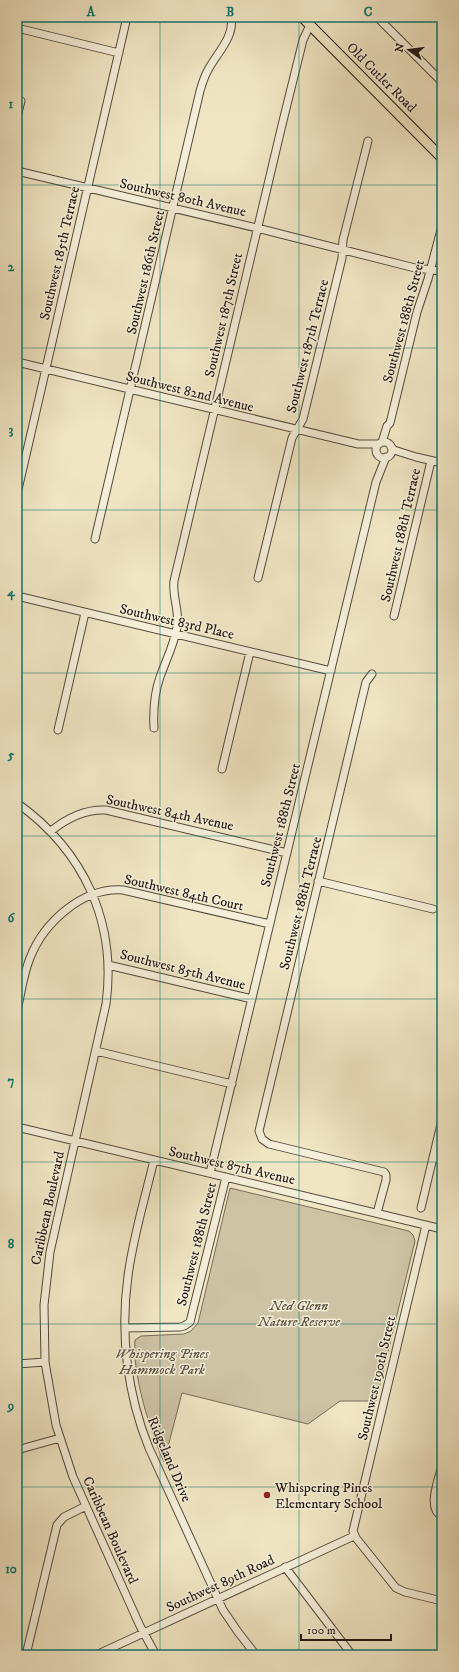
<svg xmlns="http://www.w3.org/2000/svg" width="459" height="1672" font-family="'IM FELL DW Pica',serif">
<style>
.green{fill:#cdc3a5;stroke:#766c5a}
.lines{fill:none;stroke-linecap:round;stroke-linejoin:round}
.minor-casing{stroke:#544a3d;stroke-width:9}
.major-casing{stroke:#201610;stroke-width:11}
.minor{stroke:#f5efd9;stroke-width:7}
.major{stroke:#f0e6c4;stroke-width:9}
.grid{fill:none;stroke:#0f766e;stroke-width:1;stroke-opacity:0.55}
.poi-dot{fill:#8f2418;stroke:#f5efd9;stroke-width:1.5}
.labels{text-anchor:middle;stroke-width:3;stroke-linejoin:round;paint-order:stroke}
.street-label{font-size:14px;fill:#201610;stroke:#f5efd9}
.park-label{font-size:14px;font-style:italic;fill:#5d5344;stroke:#f5efd9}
.poi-label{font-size:14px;fill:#201610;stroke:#f5efd9;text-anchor:start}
.neatline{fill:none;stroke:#0f766e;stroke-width:1.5}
.grid-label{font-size:13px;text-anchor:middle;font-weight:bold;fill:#0f766e}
</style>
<rect width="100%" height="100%" fill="#f0e6c4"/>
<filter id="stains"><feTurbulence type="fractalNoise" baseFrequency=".005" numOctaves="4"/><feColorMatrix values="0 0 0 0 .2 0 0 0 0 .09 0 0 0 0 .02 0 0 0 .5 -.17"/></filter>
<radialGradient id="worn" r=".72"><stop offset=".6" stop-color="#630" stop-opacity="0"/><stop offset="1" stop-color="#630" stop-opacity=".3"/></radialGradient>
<path class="green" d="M230,1188L409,1231L413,1235L415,1241L376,1401H340L308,1424L182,1393L164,1462C150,1431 132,1374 135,1340L141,1336L184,1334L191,1331L198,1323Z"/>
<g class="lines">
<g class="minor-casing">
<path id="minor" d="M377,17L442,82
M17,28L119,53
M17,117L21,101
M17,171L257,228L415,268L442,271
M17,362L358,444H379
M382,442L387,426L390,423L417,312L428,279L442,226
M376 450a8 8 0 1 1 16 0a8 8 0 1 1-16 0Z
M391,447L394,450L416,457L442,463
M17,494L127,17
M95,539L200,91C202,84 204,77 208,70C216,54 235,37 231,17
M258,578L292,438L303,419L342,258L343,240L368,141
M17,596L331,671
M394,616L431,461
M372,674L366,682L259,1131L262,1139L269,1144L384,1172L386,1175V1180L377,1213
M154,728C153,710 154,694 160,677C166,660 174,645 177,627C180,611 172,597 174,581L282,125L303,40L310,25
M58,730L85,613
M222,769L250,652
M17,803C84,851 117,922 106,1004L50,1252L44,1305L45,1362L56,1425L73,1477L140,1626L156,1655
M51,831C67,818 85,809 106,810L287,853
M318,881L433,909
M108,965L252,999
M17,1011C21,994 23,975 30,958C44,922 83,887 123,890L270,924
M96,1051L232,1084
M17,1127L442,1229
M433,1157L442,1159
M154,1160C145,1198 133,1237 128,1276C120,1333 127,1394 149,1448L223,1610L238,1632L256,1655
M210,1173L376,482L386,457
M421,1208L442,1120
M426,1225L353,1531L356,1538L396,1588L405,1592L442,1601
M125,1328L180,1327L184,1326L190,1322L226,1177
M17,1364L45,1362
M17,1450L60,1438
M442,1465C439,1479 426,1509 442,1516
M285,1567L352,1655
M17,1653L25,1655
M26,1655L57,1525L64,1517L86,1506
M96,1655L354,1536"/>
</g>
<g class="major-casing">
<path id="major" d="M302,17L442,158"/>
</g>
<use href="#minor" class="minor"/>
<use href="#major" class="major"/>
</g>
<path class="grid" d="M160,17V1655M299,17V1655M17,185H442M17,348H442M17,510H442M17,673H442M17,836H442M17,999H442M17,1162H442M17,1324H442M17,1487H442"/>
<circle class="poi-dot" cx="267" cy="1495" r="4"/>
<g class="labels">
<g class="street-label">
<text transform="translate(382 77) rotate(45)" y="5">Old Cutler Road</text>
<text transform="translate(183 197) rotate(13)" y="5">Southwest 80th Avenue</text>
<text transform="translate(59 253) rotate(-77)" y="5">Southwest 185th Terrace</text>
<text transform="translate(145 272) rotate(-77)" y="5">Southwest 186th Street</text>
<text transform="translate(223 315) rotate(-77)" y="5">Southwest 187th Street</text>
<text transform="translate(403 321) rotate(-75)" y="5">Southwest 188th Street</text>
<text transform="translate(307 346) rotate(-76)" y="5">Southwest 187th Terrace</text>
<text transform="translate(190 391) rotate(14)" y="5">Southwest 82nd Avenue</text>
<text transform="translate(400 535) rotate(-77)" y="5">Southwest 188th Terrace</text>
<text transform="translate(177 621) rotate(13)" y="5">Southwest 83rd Place</text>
<text transform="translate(170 812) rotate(12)" y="5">Southwest 84th Avenue</text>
<text transform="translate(280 825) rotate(-76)" y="5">Southwest 188th Street</text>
<text transform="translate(184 892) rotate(13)" y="5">Southwest 84th Court</text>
<text transform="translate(300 903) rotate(-76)" y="5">Southwest 188th Terrace</text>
<text transform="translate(183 969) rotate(14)" y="5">Southwest 85th Avenue</text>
<text transform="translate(232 1165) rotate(13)" y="5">Southwest 87th Avenue</text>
<text transform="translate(47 1208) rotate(-78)" y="5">Caribbean Boulevard</text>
<text transform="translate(196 1244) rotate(-76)" y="5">Southwest 188th Street</text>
<text transform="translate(376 1378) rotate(-77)" y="5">Southwest 190th Street</text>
<text transform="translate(170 1459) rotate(67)" y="5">Ridgeland Drive</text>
<text transform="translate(111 1530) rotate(66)" y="5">Caribbean Boulevard</text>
<text transform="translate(220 1583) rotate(-25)" y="5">Southwest 89th Road</text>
</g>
<g class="park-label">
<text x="299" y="1310">Ned Glenn<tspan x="299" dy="16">Nature Reserve</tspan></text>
<text x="162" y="1358">Whispering Pines<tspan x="162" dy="16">Hammock Park</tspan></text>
</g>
<g class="poi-label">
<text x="275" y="1492">Whispering Pines<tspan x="275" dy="16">Elementary School</tspan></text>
</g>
</g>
<rect width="459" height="1672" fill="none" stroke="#f0e6c4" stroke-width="44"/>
<g transform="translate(409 50) rotate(284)" stroke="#f5efd9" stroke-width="3" paint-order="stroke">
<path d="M0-3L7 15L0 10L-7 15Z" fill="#201610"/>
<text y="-6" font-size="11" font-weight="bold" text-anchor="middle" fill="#201610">N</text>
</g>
<path d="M301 1634v6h90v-6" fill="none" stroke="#201610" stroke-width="2"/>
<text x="307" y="1634" font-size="12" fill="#201610" stroke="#f5efd9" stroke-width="3" paint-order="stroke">100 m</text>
<rect x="22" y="22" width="415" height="1628" class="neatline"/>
<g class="grid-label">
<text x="91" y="16">A</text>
<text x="230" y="16">B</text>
<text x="368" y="16">C</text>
<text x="11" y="108">1</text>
<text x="11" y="271">2</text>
<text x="11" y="434">3</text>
<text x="11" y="596">4</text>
<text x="11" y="759">5</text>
<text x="11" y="922">6</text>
<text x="11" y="1085">7</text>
<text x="11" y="1248">8</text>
<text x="11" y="1410">9</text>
<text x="11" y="1573">10</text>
</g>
<rect width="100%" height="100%" filter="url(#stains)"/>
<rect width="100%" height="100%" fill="url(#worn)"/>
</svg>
